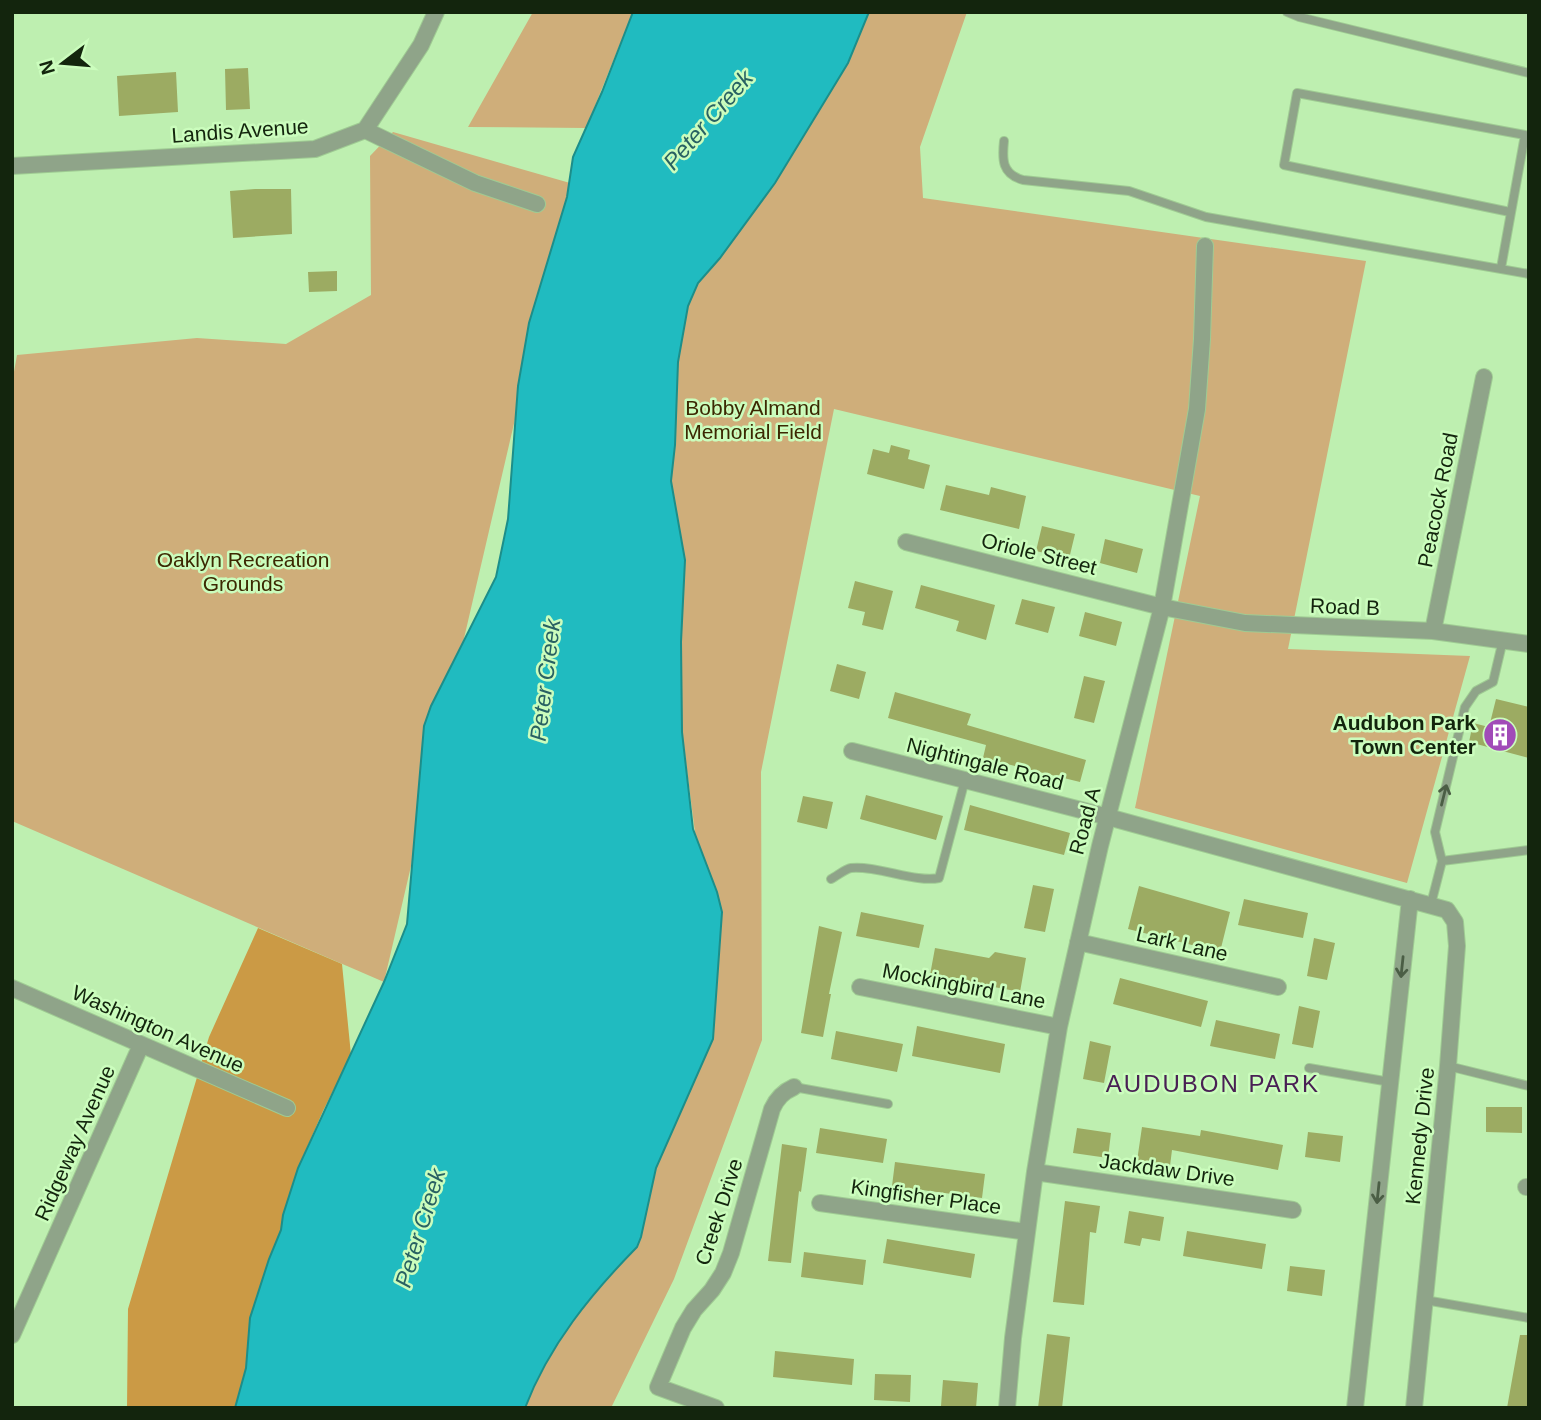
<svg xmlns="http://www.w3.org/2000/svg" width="1541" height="1420" font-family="Helvetica,sans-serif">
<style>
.green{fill:#cfae7a}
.forest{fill:#cb9a45}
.water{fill:#20bbc0;stroke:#1c8e8a;stroke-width:2}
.building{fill:#9cab62}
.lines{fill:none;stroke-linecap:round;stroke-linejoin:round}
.lane-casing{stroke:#9fcb93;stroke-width:10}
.street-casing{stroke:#9fcb93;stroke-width:18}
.lane{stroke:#8fa489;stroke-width:8}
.street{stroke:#8fa489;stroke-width:16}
.oneway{stroke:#4b5e45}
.labels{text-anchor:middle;stroke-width:5;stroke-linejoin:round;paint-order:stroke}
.street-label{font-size:21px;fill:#13250d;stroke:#cbfdbd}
.park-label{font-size:21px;fill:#3c2802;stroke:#cbfdbd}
.poi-label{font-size:21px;font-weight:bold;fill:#13250d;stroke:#cbfdbd;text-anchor:end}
.water-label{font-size:23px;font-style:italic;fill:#286163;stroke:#cbfdbd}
.quarter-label{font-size:24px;letter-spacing:2px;fill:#492054;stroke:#cbfdbd}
</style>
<rect width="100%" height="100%" fill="#beefb0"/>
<path class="green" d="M533,12H633L586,128L468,127Z
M869,12H967L920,147L923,198L1366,261L1288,649L1470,656L1407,883L1135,808L1200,496L834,409L761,772L762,1040L674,1279L611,1408H525C549,1345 591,1294 637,1246L641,1236L656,1168L713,1039L696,840L682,732L681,642L685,560L671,481L675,445L678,362L688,306L698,283L720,258L772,186L848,63Z
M393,132L570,183L384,982L12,821V383L17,355L197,338L286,344L371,295L370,156Z"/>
<path class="forest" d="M258,928L342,964L351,1055L323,1111L298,1168L283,1214L281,1230L269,1259L250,1318L246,1368L235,1408H127L128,1309L209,1037Z"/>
<path class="water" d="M633,12H869L848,63L775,183L720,258L698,283L688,306L678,362L675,445L671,481L685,560L681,642L682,732L693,829L717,892L722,912L713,1039L656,1168L641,1237L637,1247C591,1294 549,1345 525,1408H235L246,1368L250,1318L269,1259L281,1230L283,1215L298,1168L384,982L407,924L424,726L431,706L496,577L508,519L518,386L529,323L567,197L573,157L602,92Z"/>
<path class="building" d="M248,68L250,109L226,110L225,69Z
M176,72L178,112L119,116L117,76Z
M255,189H291L292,234L233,238L230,191Z
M337,271V291L309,292L308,272Z
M891,445L910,450L908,459L930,465L924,489L867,474L873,449L889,453Z
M946,485L989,495L991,487L1026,496L1019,529L940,510Z
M1042,526L1075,534L1069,559L1036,551Z
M1105,539L1143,549L1137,573L1100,563Z
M855,581L893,591L883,630L862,625L865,612L848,608Z
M921,585L995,605L986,640L956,631L959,621L915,608Z
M1022,599L1055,607L1048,633L1015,624Z
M1085,612L1122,622L1116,646L1079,636Z
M837,664L866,672L859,699L830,691Z
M1084,676L1105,681L1094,723L1074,718Z
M895,692L971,714L967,725L1086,760L1080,782L983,758L986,745L888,718Z
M1496,699L1529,707V758L1469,742L1473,723L1489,727Z
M866,795L943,816L936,840L860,819Z
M803,796L833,802L827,829L797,822Z
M970,805L1070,833L1064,855L964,830Z
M1033,885L1054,889L1045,932L1024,928Z
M1139,886L1230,912L1220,952L1128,929Z
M1244,899L1308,913L1303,938L1238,925Z
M861,912L924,925L919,948L856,936Z
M819,926L842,932L829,994H831L823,1037L801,1033Z
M1314,938L1335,943L1327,980L1307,976Z
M935,948L989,958L995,952L1026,958L1020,992L930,975Z
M1120,978L1208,1001L1201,1027L1113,1004Z
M1299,1006L1320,1011L1313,1048L1292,1044Z
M1216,1020L1280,1034L1275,1059L1210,1046Z
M917,1026L1005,1044L1000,1073L912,1056Z
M836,1031L903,1044L897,1072L831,1059Z
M1090,1041L1111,1046L1104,1083L1083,1079Z
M1486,1107H1522V1133L1486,1132Z
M1142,1127L1200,1136L1201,1130L1283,1145L1278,1170L1172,1150L1170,1166L1137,1161Z
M820,1128L887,1139L883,1163L816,1153Z
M1077,1128L1111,1133L1108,1158L1073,1153Z
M1308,1132L1343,1136L1340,1162L1305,1157Z
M782,1144L807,1148L801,1192L799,1191L791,1263L768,1261Z
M895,1162L985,1174L982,1198L892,1186Z
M1065,1201L1100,1206L1096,1233L1090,1232L1084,1305L1053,1302Z
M1129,1211L1164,1217L1160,1241L1142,1238L1140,1246L1124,1243Z
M1187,1231L1266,1244L1262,1269L1183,1256Z
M887,1239L975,1254L971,1278L883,1263Z
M804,1252L866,1260L863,1285L801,1277Z
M1290,1266L1325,1270L1322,1296L1287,1291Z
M1047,1334L1070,1337L1062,1408H1038Z
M1520,1335H1529V1408H1507Z
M775,1351L854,1359L852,1385L773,1377Z
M875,1374L911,1375L910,1402L874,1400Z
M943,1380L978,1383L976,1408L941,1406Z"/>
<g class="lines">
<g class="lane-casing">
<path id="lane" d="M1287,12L1299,17L1529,73
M1004,141C1002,160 1002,174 1023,180L1129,191L1206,217L1529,274
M1501,268L1525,135L1297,93L1284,165L1510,212
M1442,861L1435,832L1465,707L1476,691L1493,682L1503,640
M831,879C837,876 845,869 851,868C876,865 916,883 939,878L965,780
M1431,904L1442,861L1529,850
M1448,1066L1529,1086
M1309,1068L1390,1082
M794,1087L888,1104
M1425,1300L1529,1318"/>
</g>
<g class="street-casing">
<path id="street" d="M365,130L421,45L436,12
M12,166L315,149L365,130L475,183L537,204
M906,542L1162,607L1245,623L1433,631L1529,644
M1433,631L1484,377
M852,751L1108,817L1447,910L1455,922L1457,946L1448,1066L1414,1408
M1078,942L1278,987
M860,987L1059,1027
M12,988L287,1108
M1035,1172L1293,1210
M1526,1187H1529
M820,1203L1027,1232
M12,1335L141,1045
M716,1408L658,1387L683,1328L694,1310L712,1290L723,1273L731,1253L772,1109C777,1098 783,1092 794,1087
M1007,1408L1013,1338L1035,1172L1059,1027L1100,846L1162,607L1197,409L1202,339L1205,246
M1355,1408L1410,899"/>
</g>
<use href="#lane" class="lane"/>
<use href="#street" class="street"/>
</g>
<defs><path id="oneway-shaft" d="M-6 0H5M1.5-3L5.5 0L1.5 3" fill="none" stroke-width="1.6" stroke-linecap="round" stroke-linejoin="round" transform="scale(1.75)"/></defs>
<g class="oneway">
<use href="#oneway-shaft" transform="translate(1444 795) rotate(-76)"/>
<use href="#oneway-shaft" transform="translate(1402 967) rotate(96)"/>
<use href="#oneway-shaft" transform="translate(1378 1193) rotate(96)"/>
</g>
<defs>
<g id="building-disc" transform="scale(1.75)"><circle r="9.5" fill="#a14bb8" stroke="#cbfdbd"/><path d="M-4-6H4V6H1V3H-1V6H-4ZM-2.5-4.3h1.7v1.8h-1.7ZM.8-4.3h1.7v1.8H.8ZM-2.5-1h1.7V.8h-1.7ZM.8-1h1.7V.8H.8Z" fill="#fff"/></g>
</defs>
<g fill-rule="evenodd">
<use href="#building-disc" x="1500" y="735"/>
</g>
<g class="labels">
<g class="street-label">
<text transform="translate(240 131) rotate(-4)" y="7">Landis Avenue</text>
<text transform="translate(1438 500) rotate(-79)" y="7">Peacock Road</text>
<text transform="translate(1039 554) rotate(14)" y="7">Oriole Street</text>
<text transform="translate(1345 607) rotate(2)" y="7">Road B</text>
<text transform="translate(985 764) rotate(14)" y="7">Nightingale Road</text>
<text transform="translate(1085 821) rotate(-75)" y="7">Road A</text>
<text transform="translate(1182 944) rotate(13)" y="7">Lark Lane</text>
<text transform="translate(964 986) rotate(11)" y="7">Mockingbird Lane</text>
<text transform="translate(158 1029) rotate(24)" y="7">Washington Avenue</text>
<text transform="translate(1420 1136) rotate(-84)" y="7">Kennedy Drive</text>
<text transform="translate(75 1143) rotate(-66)" y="7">Ridgeway Avenue</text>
<text transform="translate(1167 1170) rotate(8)" y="7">Jackdaw Drive</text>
<text transform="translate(926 1197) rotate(8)" y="7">Kingfisher Place</text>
<text transform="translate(719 1212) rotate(-72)" y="7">Creek Drive</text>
</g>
<g class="park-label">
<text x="753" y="415">Bobby Almand<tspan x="753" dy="24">Memorial Field</tspan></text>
<text x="243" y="567">Oaklyn Recreation<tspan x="243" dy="24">Grounds</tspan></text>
</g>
<g class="poi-label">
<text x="1476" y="730">Audubon Park<tspan x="1476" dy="24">Town Center</tspan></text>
</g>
<g class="water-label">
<text transform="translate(708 120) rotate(-49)" y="8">Peter Creek</text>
<text transform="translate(545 680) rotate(-83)" y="8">Peter Creek</text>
<text transform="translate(420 1228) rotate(-73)" y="8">Peter Creek</text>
</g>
<g class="quarter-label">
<text x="1213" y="1092">AUDUBON PARK</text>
</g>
</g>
<rect width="1541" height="1420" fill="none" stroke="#13250d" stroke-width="28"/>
<g transform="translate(63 63) rotate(254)" stroke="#cbfdbd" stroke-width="5" paint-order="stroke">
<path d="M0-5L12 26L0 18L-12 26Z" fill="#13250d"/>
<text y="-10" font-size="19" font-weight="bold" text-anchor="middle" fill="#13250d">N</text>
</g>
</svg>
